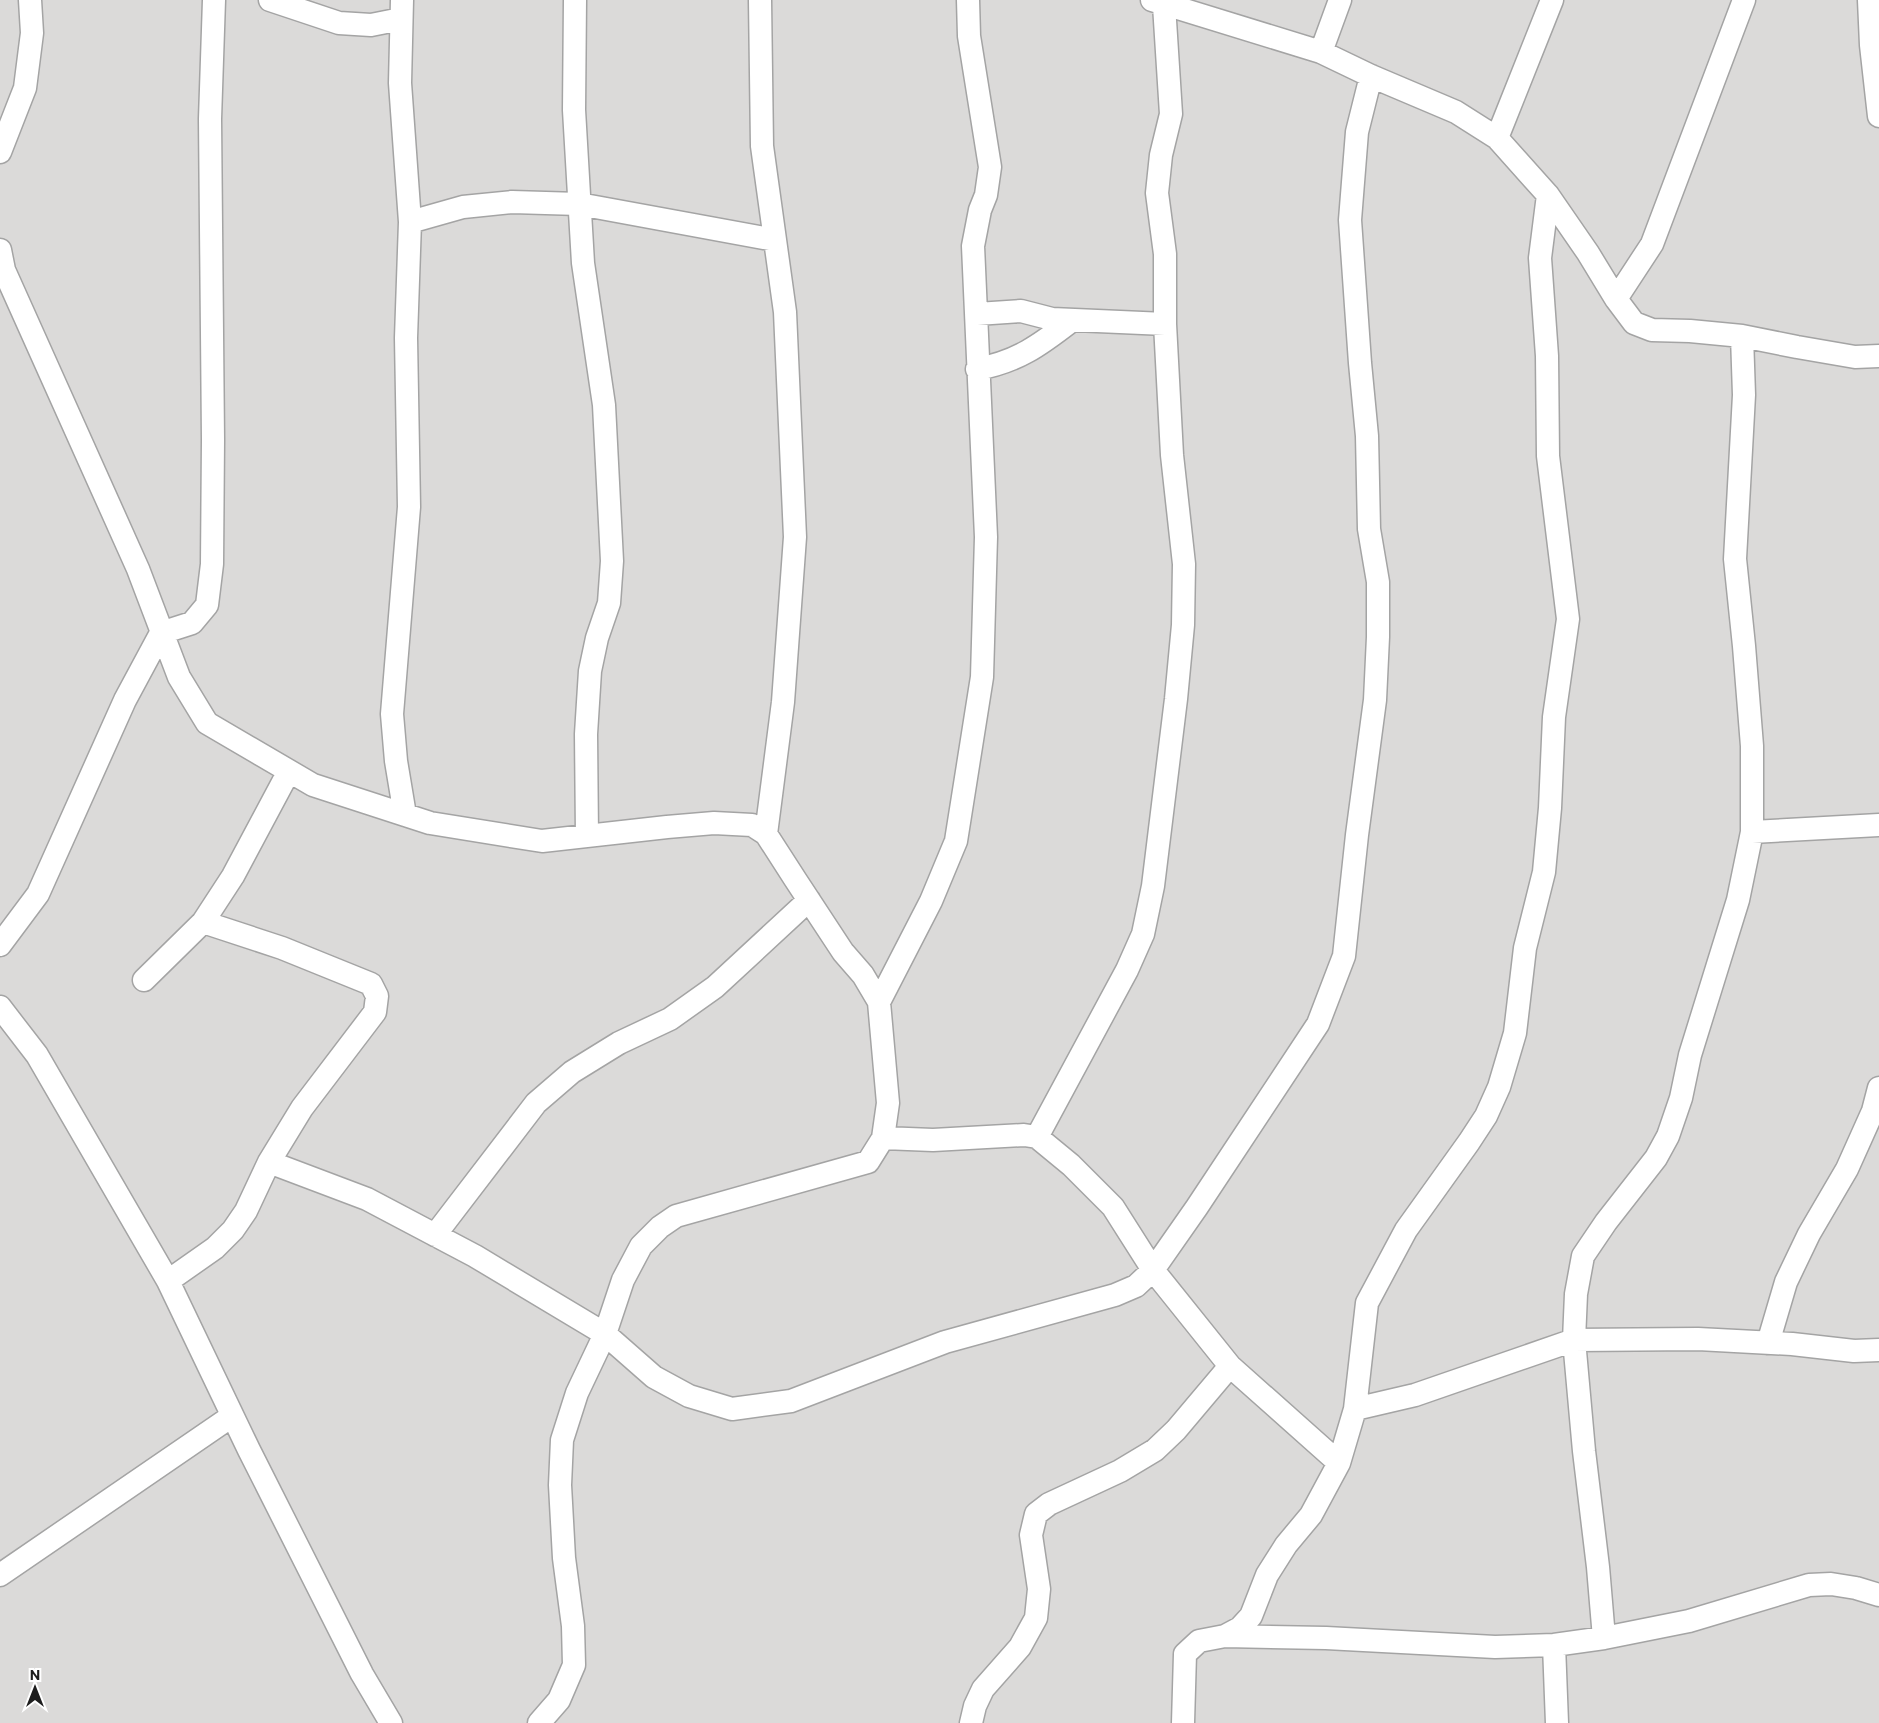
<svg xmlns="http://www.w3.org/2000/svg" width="1879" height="1723" font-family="Commissioner,sans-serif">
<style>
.residential{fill:#dbdad9}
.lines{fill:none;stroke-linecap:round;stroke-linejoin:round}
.minor-casing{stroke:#a4a4a4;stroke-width:25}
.minor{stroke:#fff;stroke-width:22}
</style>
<rect width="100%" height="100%" fill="#eeebe2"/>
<path class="residential" d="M0,0H1879V1723H0Z"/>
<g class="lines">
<g class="minor-casing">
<path id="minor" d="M270,0L339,23L371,25L401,19
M402,0L400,83L410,222L406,338L409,507L392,714L396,761L405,815
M575,0L574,110L583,263L604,405L612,561L609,603L597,638L590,671L586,734L587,836
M760,0L762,146L785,312L795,537L783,702L766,834
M1152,0L1321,52L1371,76L1456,112L1497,138L1548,195L1588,253L1616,299L1634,323L1652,330L1690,331L1742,336L1797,347L1855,357L1879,356
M1869,0L1871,45L1879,116
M1321,52L1340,0
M1497,138L1552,0
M0,152L25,88L32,33L30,0
M410,222L463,207L512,202L579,204L775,240
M0,250L4,270L138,569L179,677L207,723L313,785L430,823L542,841L667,827L714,823L752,825L766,834L795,879L843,952L863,975L879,1002L888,1103L883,1138L868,1162L676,1216L660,1227L641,1246L623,1280L605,1334L577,1393L562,1440L560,1485L564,1558L573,1626L574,1665L559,1700L539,1723
M1616,299L1652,244L1744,0
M977,314L1021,311L1052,319L1165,324
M977,369C1017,362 1040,345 1071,321
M1752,832L1879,825
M0,945L38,894L125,700L161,633L192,623L207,605L212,564L213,440L210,119L214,0
M144,980L203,922L233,876L289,771
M879,1002L931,901L956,841L982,677L986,537L973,246L980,210L986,195L990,167L969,36L968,0
M0,1007L37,1055L168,1281L249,1450L362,1674L391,1723
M1037,1137L1127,970L1143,934L1153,886L1176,699L1183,625L1184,564L1172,455L1165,324V254L1157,193L1161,155L1171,114L1164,5
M883,1138L933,1140L1024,1135L1037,1137L1071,1165L1113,1207L1153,1270L1230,1366L1339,1463
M269,1162L367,1199L475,1256L605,1334L654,1377L689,1396L732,1409L791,1401L945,1342L1115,1295L1136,1286L1153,1270L1197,1207L1318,1024L1344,956L1357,835L1375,700L1378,637V582L1369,529L1367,436L1360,363L1350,220L1357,132L1371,76
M435,1235L536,1103L572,1072L619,1043L670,1019L715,987L809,900
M168,1281L215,1248L233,1230L246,1211L269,1162L302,1108L375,1012L377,996L371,984L282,948L203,922
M1768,1343L1786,1282L1809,1234L1847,1169L1873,1111L1879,1088
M1355,1409L1415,1395L1574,1340L1698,1339L1792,1344L1854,1351L1879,1350
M0,1575L232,1416
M1225,1636L1326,1638L1495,1647L1554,1645L1604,1638L1689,1621L1809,1585L1831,1584L1856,1588L1879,1595
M1604,1638L1598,1567L1584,1451L1574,1340L1576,1294L1583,1256L1606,1222L1656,1158L1668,1136L1681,1098L1690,1055L1738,900L1752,832V746L1744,646L1735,559L1744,395L1742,336
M1554,1645L1557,1723
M971,1723L975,1706L983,1689L1020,1647L1036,1618L1039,1589L1031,1535L1036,1514L1049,1504L1120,1471L1155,1450L1176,1430L1230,1366
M1183,1723L1185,1654L1199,1641L1225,1636L1240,1628L1251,1616L1267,1575L1286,1545L1311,1515L1339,1463L1355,1409L1367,1303L1406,1230L1469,1142L1486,1116L1499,1087L1515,1033L1525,948L1544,872L1550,808L1554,717L1568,619L1548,456L1547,356L1540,258L1548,195"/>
</g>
<use href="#minor" class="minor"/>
</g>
<g transform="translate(35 1688)" stroke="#ffffff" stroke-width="4" paint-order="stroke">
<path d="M0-4L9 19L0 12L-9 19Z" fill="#1d1d1d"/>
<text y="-8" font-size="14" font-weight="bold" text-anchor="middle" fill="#1d1d1d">N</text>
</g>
</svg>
